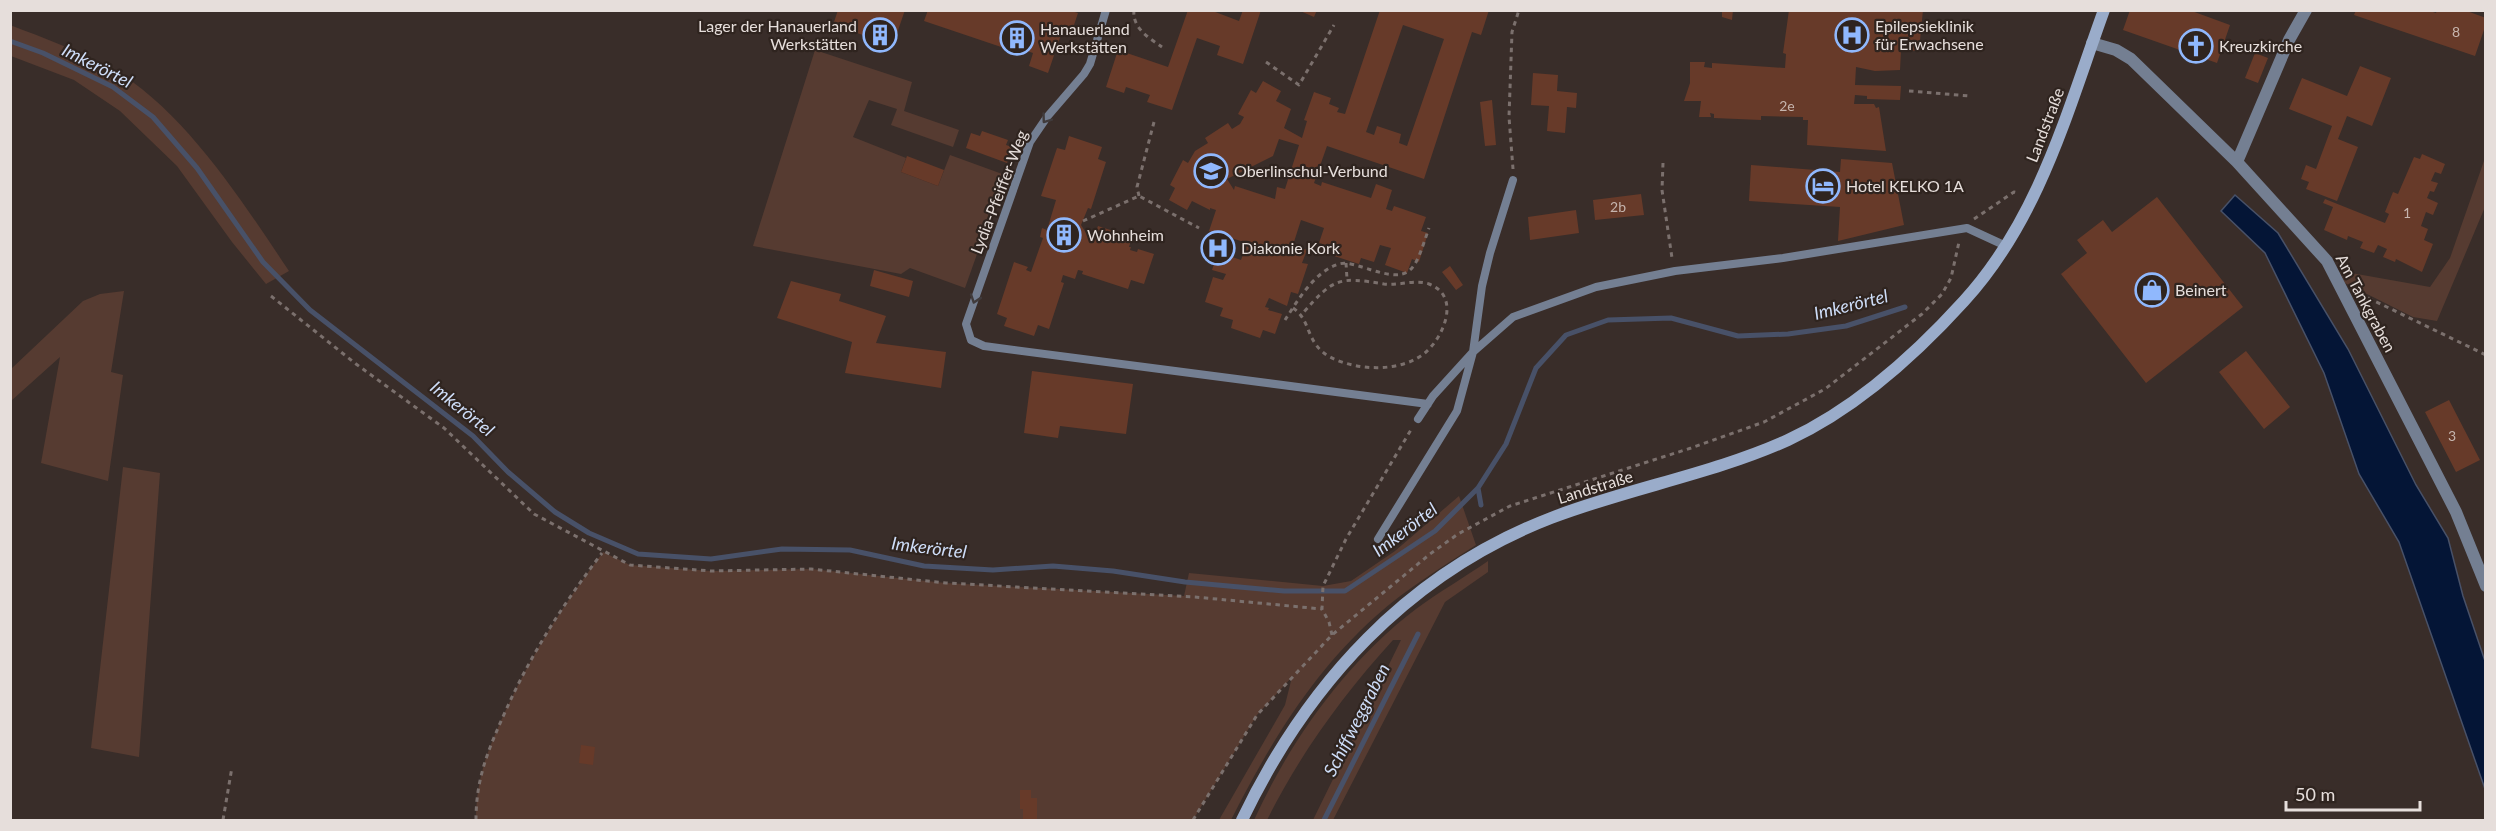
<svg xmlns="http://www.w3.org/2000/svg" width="2496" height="831" font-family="Lato,sans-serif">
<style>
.green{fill:#563b31}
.water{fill:#041536;stroke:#485168;stroke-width:1.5}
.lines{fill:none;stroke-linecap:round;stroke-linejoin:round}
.stream{stroke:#485168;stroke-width:5}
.building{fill:#673a29;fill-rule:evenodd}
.path{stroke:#7b706d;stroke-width:3;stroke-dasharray:4.5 4.5;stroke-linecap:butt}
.lane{stroke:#747f92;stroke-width:8}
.street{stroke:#747f92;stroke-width:12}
.secondary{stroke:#9aacca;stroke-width:12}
.oneway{stroke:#403b3c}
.labels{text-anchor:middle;stroke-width:4.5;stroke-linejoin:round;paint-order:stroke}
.number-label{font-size:14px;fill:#c6b5ae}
.poi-label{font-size:16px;fill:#e6dedb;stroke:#2f241f;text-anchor:start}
.street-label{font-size:16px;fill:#e6dedb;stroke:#2f241f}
.water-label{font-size:18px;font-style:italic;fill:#ceddf8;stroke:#2f241f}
</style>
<rect width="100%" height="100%" fill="#392d29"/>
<path class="green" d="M10,25C44,38 80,51 112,69C183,108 244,204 289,271L266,284L232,242L177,166L120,111L74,80L11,56Z
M815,50L912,82L904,111L959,130L953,147L891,125L897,109L869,100L853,137L906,158L901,172L938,186L950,155L1005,175L965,288L910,268L901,274L753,246Z
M2485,158V207L2437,321L2413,317L2345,283L2340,271L2430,287L2450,258Z
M124,291L111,372L123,375L108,481L41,463L60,357L11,401V369L83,301L100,294Z
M123,467L160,473L139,757L91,748Z
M1459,496L1476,545C1442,567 1406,589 1376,616C1312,673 1269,745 1231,820H1219L1285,705L1292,677L1257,715L1193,820H476C476,778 488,749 505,712C532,653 564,604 603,552L630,565L711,571L811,569L946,583L1184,596L1189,573L1323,586L1351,581L1395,551Z
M1488,561V572L1445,602L1333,820H1313L1401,640H1393C1343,695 1300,754 1267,820H1254C1290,741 1346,662 1416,609C1439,592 1465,577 1488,561Z"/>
<path class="water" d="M2235,195L2278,233L2348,349L2416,485L2448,538L2463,596L2485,661V789L2399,542L2359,474L2324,373L2265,253L2221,211Z"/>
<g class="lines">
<path class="stream" d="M10,41L43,53L113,87L153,117L197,168L263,262L310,310L473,436L508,472L555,512L589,533L638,554L711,559L782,549L850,550L924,566L993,570L1053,566L1113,571L1185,582L1284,591H1345L1435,531L1478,488L1506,444L1536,368L1566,335L1608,320L1671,318L1738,336L1788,334L1846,326L1905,307
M1478,488L1481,505
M1324,820L1418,634"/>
</g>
<path class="building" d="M838,10H905L893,45L833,25Z
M928,10H1068L1078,13L1073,28L1064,26L1048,73L1029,66L1033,53L1018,48L1016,52L924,21Z
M1188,10H1210L1239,21L1243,10H1261L1243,64L1217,55L1220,46L1197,38L1172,110L1147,102L1150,95L1126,87L1124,93L1106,87L1118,50L1168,67Z
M1298,10H1317L1314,17Z
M1380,10H1489L1481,35L1472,32L1424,179L1327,146L1314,183L1321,186L1322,182L1371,198L1376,184L1392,190L1386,209L1392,211L1394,206L1426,217L1421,231L1428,233L1419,262L1412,259L1407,273L1385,265L1391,248L1380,245L1374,262L1361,258L1359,264L1331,255L1334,248L1319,243L1324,228L1301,220L1293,245L1307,250L1302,263L1308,264L1298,294L1291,292L1287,306L1269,298L1265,307L1269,308L1268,310L1282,314L1275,334L1263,330L1260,338L1231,328L1233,320L1220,316L1223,308L1205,302L1213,277L1223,280L1226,274L1212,270L1218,252L1241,260L1247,243L1209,231L1216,210L1210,208V210L1192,201L1187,210L1169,200L1175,188L1170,185L1183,160L1188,163L1195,151L1208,143L1205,138L1228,123L1232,129L1240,124L1244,117L1238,114L1251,90L1256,93L1263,81L1281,91L1276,101L1291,109L1284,128L1302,138L1307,121L1304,120L1314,92L1331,98L1329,104L1339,108L1337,112L1345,114ZM1403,25L1444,39L1407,146L1399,143L1401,134L1377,126L1374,135L1366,132ZM1279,139L1299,145L1285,189L1277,187L1275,199L1235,186L1234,190L1227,179L1273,156Z
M1722,10H1733L1732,20L1722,17Z
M1789,10H1923L1919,51L1901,50L1900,70L1875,71L1856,67L1855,85L1901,86L1900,100L1867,99V96L1855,95L1854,104H1874L1876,108L1879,107L1886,151L1807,145L1808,120H1803V117L1761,116V120L1714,118V114L1710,113L1711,117H1699L1701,101H1684L1690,83V62H1705L1704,67L1712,68V63L1785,68L1786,54L1783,53Z
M2130,10H2189L2230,25L2217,63L2123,30Z
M2356,10H2427L2436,13L2437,10H2464L2486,18V24L2475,56L2354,15Z
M2255,53L2268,58L2258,83L2245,78Z
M2360,66L2391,78L2372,126L2347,116L2338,139L2358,147L2337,201L2306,189L2309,182L2301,179L2306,165L2316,169L2332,126L2289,109L2302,78L2347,96Z
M1533,73L1558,75L1557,91L1577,93L1576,108L1567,107L1565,133L1547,131L1549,106L1531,105Z
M1492,100L1496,145L1485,146L1480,102Z
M982,131L1008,140L1006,145L1012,147L1007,163L966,148L971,133L980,136Z
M1069,136L1102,147L1098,159L1106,162L1091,209L1088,208L1081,225L1088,236L1095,234L1098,226L1132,237L1129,247H1131L1130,250L1137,252L1138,249L1154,254L1144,284L1131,280L1128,289L1082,274L1083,271L1078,270L1075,279L1063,275L1061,282L1064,283L1049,329L1038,325L1034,336L1004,326L1007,318L997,314L1014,262L1028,267L1026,270L1031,272L1043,238L1040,237L1042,228L1047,230L1056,200L1041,196L1057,148L1065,150Z
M2422,154L2445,164L2441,174L2435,172L2431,181L2438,183L2434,192L2430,191L2427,198L2438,203L2433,215L2426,212L2421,226L2428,229L2424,240L2433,244L2422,272L2396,259L2395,262L2383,257L2387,249L2378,245L2374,253L2360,248L2363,242L2348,236L2347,240L2324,230L2333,207L2323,203L2325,199L2385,223L2389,214L2385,212L2393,192L2398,194L2414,157L2420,159Z
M907,156L944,170L938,186L901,172Z
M1841,159L1892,163L1904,225L1838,241L1840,207L1749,201L1751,165L1840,172Z
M1641,194L1644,215L1595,220L1593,200Z
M2157,197L2243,307L2146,383L2061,274L2087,253L2077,240L2103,220L2112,232Z
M1576,210L1579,233L1530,240L1528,217Z
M1450,266L1463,285L1456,290L1442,272Z
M874,270L913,281L909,297L870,286Z
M791,281L841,294L839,301L886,316L876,343L946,352L941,388L845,373L852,342L777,318Z
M2246,351L2290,407L2264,429L2219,372Z
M1032,371L1133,384L1126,434L1060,426L1058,438L1024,433Z
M2449,400L2480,460L2456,472L2425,412Z
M581,745L595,747L593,765L579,763Z
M1020,790H1031V798H1037V820H1023V809H1020Z"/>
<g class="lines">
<path class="path" d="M1134,10C1132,28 1149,38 1162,47
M1266,62L1299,85L1334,25
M1909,91L1970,96
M1663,163L1662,190L1672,258
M1513,169L1509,117L1512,32L1519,10
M1139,196L1137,187L1154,122
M1974,219L2014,192L2019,193
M1083,221L1139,196L1199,228
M1346,263L1347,279
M2360,294L2486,355
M271,296L356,364L444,428L534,514L630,565L711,571L811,569L946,583L1195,597L1322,609
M1293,308C1312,321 1305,343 1330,357C1357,371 1402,373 1426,352C1444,336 1461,296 1429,284C1415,279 1399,286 1384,284C1337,276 1333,279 1302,314
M1285,320C1298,300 1315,271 1339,264C1346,262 1355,265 1362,267C1413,284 1413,274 1429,228
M1332,635L1329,622L1322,609L1323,586L1346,539L1412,428
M223,820L232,767
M476,820C476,777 489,748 506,710C532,652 564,603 602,553
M1193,820L1257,715L1332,635L1430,554L1458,534L1510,506L1691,448L1764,422L1825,389L1922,314L1942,294L1951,278L1959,242"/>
<path class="lane" d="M1106,10L1090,64L1084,74L1047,117L1030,142L966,324L971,340L984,346L1428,404
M1418,419L1433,396L1473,352L1513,317L1596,287L1675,271L1783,258L1967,228L2006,246
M1378,539L1457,411L1473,352L1482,286L1490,253L1513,180"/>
<path class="street" d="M2092,43L2116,50L2131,59L2237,162L2327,261L2456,512L2486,586
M2237,162L2289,40L2306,10"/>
<path class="secondary" d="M1242,820C1307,684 1408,573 1551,518C1629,488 1713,474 1788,440C1855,409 1915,355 1964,301C2039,219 2067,112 2104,10"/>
</g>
<defs><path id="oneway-chevron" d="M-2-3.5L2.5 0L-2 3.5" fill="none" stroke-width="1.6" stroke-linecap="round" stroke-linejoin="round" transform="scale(1.5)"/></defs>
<g class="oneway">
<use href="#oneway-chevron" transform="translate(1046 119) rotate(126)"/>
<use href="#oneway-chevron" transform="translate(975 299) rotate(109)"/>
</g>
<defs>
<g id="building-ring" transform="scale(1.725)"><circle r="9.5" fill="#2f241f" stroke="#90b8fd" stroke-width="1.5"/><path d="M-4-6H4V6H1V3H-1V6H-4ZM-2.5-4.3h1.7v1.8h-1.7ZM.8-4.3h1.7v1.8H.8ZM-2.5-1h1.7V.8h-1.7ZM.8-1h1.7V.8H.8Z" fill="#90b8fd"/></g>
<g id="hospital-ring" transform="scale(1.725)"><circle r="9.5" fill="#2f241f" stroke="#90b8fd" stroke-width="1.5"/><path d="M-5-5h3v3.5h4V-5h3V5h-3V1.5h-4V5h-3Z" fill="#90b8fd"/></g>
<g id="church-ring" transform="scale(1.725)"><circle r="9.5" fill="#2f241f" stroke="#90b8fd" stroke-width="1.5"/><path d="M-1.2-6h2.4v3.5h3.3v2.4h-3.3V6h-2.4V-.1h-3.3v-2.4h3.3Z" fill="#90b8fd"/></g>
<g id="school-ring" transform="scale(1.725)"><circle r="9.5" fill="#2f241f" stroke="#90b8fd" stroke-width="1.5"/><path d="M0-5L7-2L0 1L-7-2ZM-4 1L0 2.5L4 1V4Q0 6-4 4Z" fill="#90b8fd"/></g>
<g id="hotel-ring" transform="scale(1.725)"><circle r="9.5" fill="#2f241f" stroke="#90b8fd" stroke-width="1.5"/><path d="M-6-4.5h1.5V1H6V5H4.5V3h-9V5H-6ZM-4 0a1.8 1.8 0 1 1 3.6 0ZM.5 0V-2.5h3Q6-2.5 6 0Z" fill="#90b8fd"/></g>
<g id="shop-ring" transform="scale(1.725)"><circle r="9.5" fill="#2f241f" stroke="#90b8fd" stroke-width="1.5"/><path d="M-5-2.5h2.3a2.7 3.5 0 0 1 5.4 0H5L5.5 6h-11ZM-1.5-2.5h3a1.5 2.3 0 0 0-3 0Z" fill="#90b8fd"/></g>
</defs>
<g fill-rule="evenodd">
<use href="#building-ring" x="880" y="35"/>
<use href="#hospital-ring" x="1852" y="35"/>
<use href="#building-ring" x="1017" y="38"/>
<use href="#church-ring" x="2196" y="46"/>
<use href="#school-ring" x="1211" y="171"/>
<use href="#hotel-ring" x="1823" y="186"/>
<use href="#building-ring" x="1064" y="235"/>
<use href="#hospital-ring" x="1218" y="248"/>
<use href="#shop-ring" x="2152" y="290"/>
</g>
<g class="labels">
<g class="number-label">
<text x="2456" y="37">8</text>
<text x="1787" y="111">2e</text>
<text x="1618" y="212">2b</text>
<text x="2407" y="218">1</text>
<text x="2452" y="441">3</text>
</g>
<g class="poi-label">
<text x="857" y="32" text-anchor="end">Lager der Hanauerland<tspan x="857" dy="18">Werkstätten</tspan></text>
<text x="1875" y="32">Epilepsieklinik<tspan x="1875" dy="18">für Erwachsene</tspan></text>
<text x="1040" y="35">Hanauerland<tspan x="1040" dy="18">Werkstätten</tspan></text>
<text x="2219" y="52">Kreuzkirche</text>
<text x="1234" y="177">Oberlinschul-Verbund</text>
<text x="1846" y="192">Hotel KELKO 1A</text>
<text x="1087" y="241">Wohnheim</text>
<text x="1241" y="254">Diakonie Kork</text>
<text x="2175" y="296">Beinert</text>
</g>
<g class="street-label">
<text transform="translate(2045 125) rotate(-69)" y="6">Landstraße</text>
<text transform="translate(999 192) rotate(-69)" y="6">Lydia-Pfeiffer-Weg</text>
<text transform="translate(2366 303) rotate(62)" y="6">Am Tankgraben</text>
<text transform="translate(1595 487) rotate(-17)" y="6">Landstraße</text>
</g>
<g class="water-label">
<text transform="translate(97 66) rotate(27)" y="6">Imkerörtel</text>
<text transform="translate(1851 305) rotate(-14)" y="6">Imkerörtel</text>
<text transform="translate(462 409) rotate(39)" y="6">Imkerörtel</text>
<text transform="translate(1405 530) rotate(-37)" y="6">Imkerörtel</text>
<text transform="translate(929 548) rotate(7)" y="6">Imkerörtel</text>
<text transform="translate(1357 720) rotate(-63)" y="6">Schiffweggraben</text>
</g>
</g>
<rect width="2496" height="831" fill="none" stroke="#e6dedb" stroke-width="24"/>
<path d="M2286 801v9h134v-9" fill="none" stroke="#e6dedb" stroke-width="3"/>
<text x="2295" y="801" font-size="18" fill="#e6dedb" stroke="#2f241f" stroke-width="4.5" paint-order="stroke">50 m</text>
</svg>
